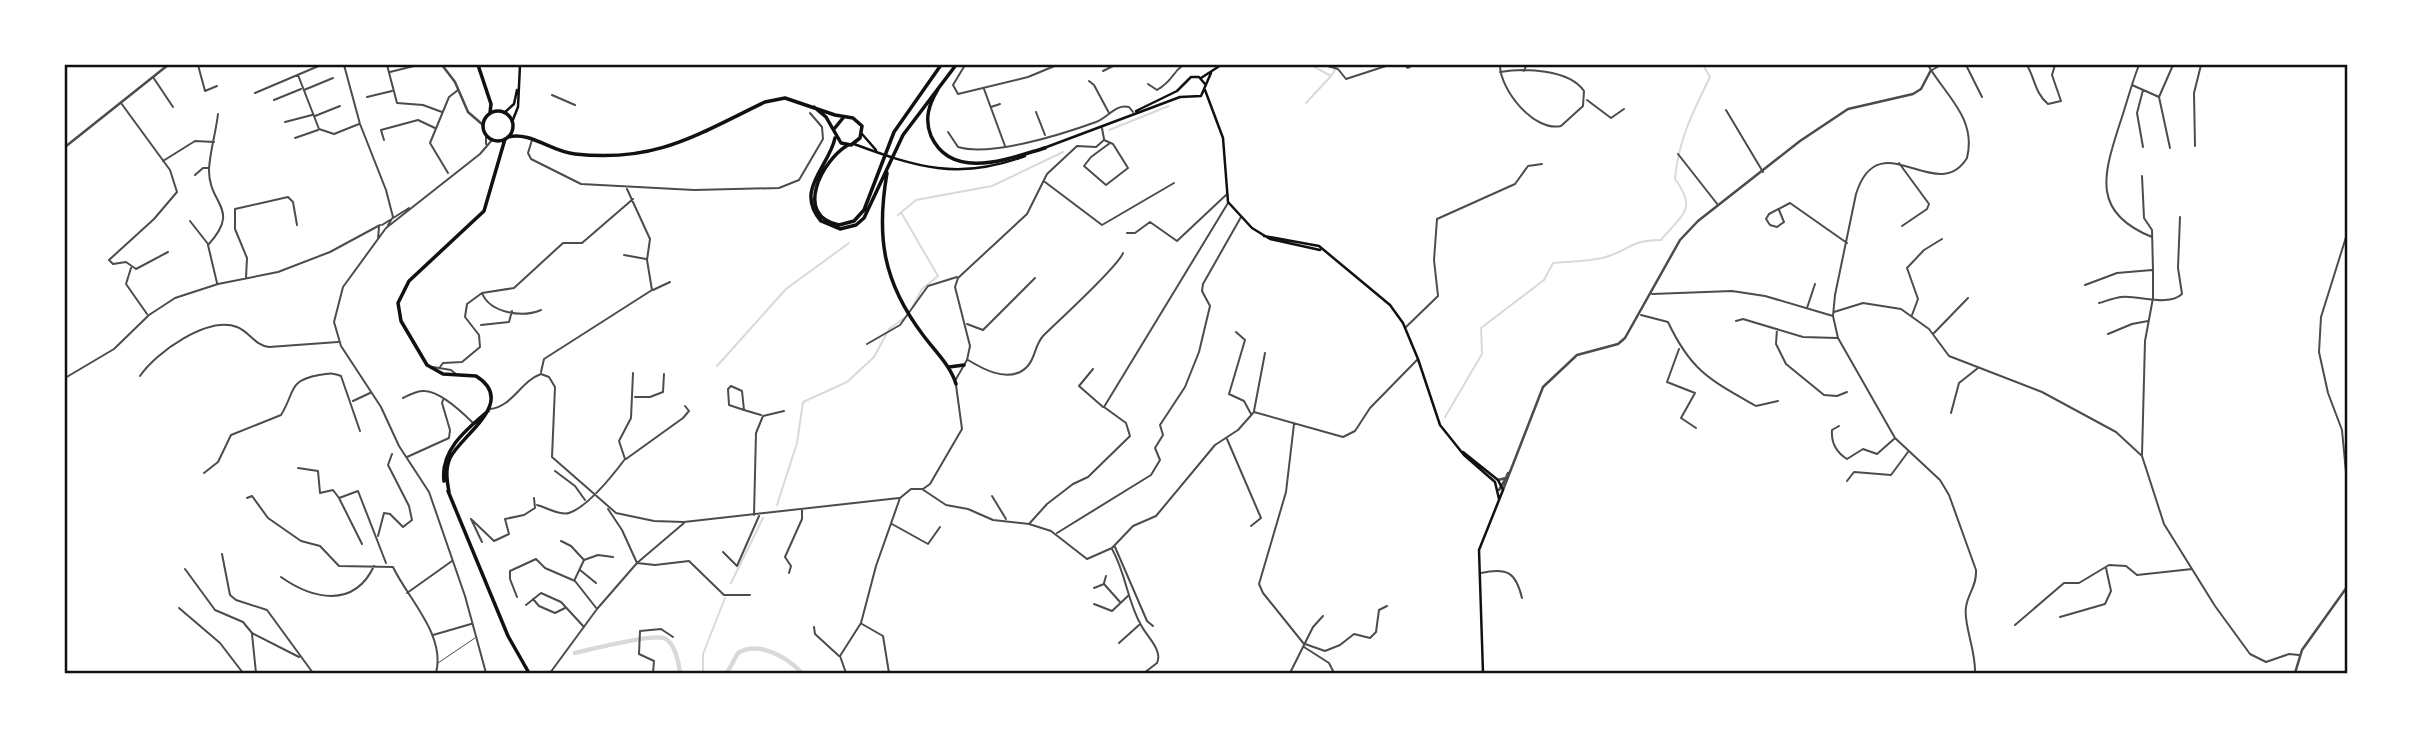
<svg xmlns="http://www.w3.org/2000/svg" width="2412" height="738" font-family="Literata,serif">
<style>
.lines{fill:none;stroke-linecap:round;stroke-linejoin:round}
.stream{stroke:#d9d9d9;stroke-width:2}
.canal{stroke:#d9d9d9;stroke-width:4.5}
.service{stroke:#4c4c4c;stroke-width:1}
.pedestrian{stroke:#4c4c4c;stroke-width:2}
.minor{stroke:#4c4c4c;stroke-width:2}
.tertiary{stroke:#4c4c4c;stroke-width:2.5}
.secondary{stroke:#111;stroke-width:2.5}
.primary{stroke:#111;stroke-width:3.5}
.trunk{stroke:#111;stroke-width:3.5}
.neatline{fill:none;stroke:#111;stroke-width:2.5}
</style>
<rect width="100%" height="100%" fill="#fff"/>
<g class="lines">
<path class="stream" d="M1311,65L1331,76L1338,65
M1306,103L1331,76
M1109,130L1169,106
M902,214L938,276L922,289L912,308
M898,215L916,200L992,186L1063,152
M717,366L786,289L849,243
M1445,417L1482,354L1481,328L1544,280L1553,263C1571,261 1592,262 1609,256C1634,247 1630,241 1661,240C1682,214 1698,210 1675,179C1678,141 1693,112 1710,77L1703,65
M777,505L797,443L803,402L847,382L874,357L889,329L904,318
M731,583L763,518
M703,673V654L725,598"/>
<path class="canal" d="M575,653C592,649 650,634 664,638C675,642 679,664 680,673
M727,673L738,653C759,640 788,658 802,673"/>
<path class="service" d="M438,663L475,638"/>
<path class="pedestrian" d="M407,593L452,561"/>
<path class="minor" d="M198,65L205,91L217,86
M344,65L360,124L386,190L393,217L388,225
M387,65L397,103L423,105L442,112
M965,65L953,85L958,94L1028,77L1057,65
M1159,65L1160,66
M1324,65L1338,69L1346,79L1389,65
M1404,65L1408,68L1413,65
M1500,65C1500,90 1534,132 1561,126L1583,106L1584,91C1569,69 1524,68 1500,72
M1928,65C1945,95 1977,118 1967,158C1937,207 1879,121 1856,194L1835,295L1833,316L1838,338L1895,438L1940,480L1949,495L1976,570C1977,586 1968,593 1966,607C1963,624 1976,650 1975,673
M1966,65L1982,97
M2027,65C2035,79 2035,93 2048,104L2061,101L2052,75L2055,65
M2139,65C2131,85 2126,106 2119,126C2103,176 2092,213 2152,237
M1932,70L1941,65
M1103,71L1115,65
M1524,71L1526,66L1543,65
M390,72L418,65
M298,75L319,129L334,134L359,124
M153,77L173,107
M1089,81L1094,85L1109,113
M1148,84L1157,90C1174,80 1170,75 1183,65
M2132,85L2159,97L2173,65
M984,89L1005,146
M304,90L333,78
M2143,90L2137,113L2143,147
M255,93L321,65
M552,95L575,105
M367,97L392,91
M2159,97L2170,148
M274,100L301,89
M1587,100L1611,118L1624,109
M121,103L170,170L177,192L154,219L109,260L113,264L126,262L136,269L168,252
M991,107L1000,104
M1726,110L1763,172
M1036,112L1045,135
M315,116L340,106
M285,122L312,115
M1102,128L1104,139
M948,132L958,147C991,157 1063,134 1096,122C1109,117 1115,104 1129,107L1133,112
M486,134V144
M295,138L318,130
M384,140L381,130L418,120L435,128
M532,140L528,153L531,159L581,184L694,190L779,188L799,180L823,139L822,127L810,113
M1104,140L1113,144L1128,168L1106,185L1084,166L1091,157L1110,143
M2195,146L2194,93L2201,65
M1678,154L1718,205
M163,161L195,141L214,142
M1899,163L1929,204L1927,209L1902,226
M448,173L430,143L449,97L458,90
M195,175L203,168H208
M2142,176L2144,218L2152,230L2153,270V298L2145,341L2142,455
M1045,182L1102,225L1174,183
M1779,210L1784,222L1777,227L1770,225L1766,219L1769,214L1790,203L1847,243
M190,221L208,244
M382,225L409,208
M1127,233H1135L1150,222L1177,241L1226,195
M2347,234L2321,317L2319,352L2328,393L2342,430L2347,483
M378,239L379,227
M624,255L646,259
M131,268L126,284L147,314
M246,278L247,258L235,229V209L288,197L293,202L297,225
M217,283L208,245C242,208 208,205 209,169C210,151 216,132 218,114
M2085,285L2117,273L2152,270
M653,290L670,282
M1652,294L1732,291L1765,296L1833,316
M2099,303C2106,301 2114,298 2121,297C2139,295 2168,307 2182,294L2178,268L2180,217
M1807,308L1815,284
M541,310C522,318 490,313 482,293L514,288L563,243H582L633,199
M1834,312L1863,303L1901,309L1929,329L1949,356L2042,392L2116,432L2142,456L2164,524L2215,606L2250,654L2266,662L2289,654L2299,655
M1641,315L1668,322C1691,371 1710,380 1756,406L1778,401
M1912,315L1918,299L1907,268L1924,250L1942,239
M1736,321L1743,319L1803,337L1837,338
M967,324L983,330L1035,278
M481,325L509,322L512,311
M1406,327L1438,296L1434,260L1437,219L1515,184L1528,166L1542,164
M1777,329L1776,344L1786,364L1824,395L1837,396L1847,392
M1236,332L1245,340L1229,394L1244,401L1251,414
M1934,333L1968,298
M2108,334L2132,324L2148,321
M867,344L900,325L928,286L957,277
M1679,349L1667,382L1695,393L1681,418L1696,428
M968,360C983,369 1003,380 1020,372C1036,364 1033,347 1043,336C1058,321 1118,267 1123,253
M433,367L451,370L456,374
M440,367L443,363L462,362L480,347L479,335L465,317L467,304L482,293
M1093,369L1079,386L1103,407
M541,372L544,359L652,290L647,260L650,239L627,189
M140,376C156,352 208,316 237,327C250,332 254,345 269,347L338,342
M65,378L114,349L149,315L175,298L218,284L278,272L330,252L380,225
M956,379L967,360L970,346L955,287L958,278L1027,214L1047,174L1077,146L1096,147L1104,140
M635,397H650L663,392L664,374
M403,398C409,395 417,390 425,391C441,392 462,412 473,423
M353,401L370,393
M490,409C512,407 521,381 541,374L549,377L555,387L552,457L616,513L654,521L684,522L899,498
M744,410L729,405L728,389L731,386L742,391L744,410L761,415
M1254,411L1265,353
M1951,413L1959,383L1978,368
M1294,424L1286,492L1259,584L1263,593L1304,644
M1839,426L1832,430C1831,443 1836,452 1847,459L1863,449L1877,454L1894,439
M1227,439L1261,518L1251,526
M407,457L449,438L450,430L442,403L443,400
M626,459L683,418L689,411L685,406
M298,468L318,471L320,493L333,490L339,498L358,491L386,563
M555,471L575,486L585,500
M204,473L218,462L231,435L281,415C296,391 287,381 319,375C328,374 333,372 341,376L360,431
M1847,481L1854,472L1891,475L1908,452
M923,489L930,484L962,429L956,385
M2347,493V520
M992,496L1006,519
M247,498L252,496L268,518L301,541L320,546L339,566L393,567C408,599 446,635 436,673
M339,498L362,544
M537,505C545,507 561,516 569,513C589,506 613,475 625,459L619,441L631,418L633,373
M608,509L622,530L637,563L655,565L689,561L724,595H750
M754,515L756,433L763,416L784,411
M892,524L928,544L940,527
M1029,524L1047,504L1073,484L1088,477L1130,436L1126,423L1104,407L1228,203
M1057,533L1151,475L1160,460L1155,448L1163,435L1160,425L1185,387L1199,352L1210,306L1202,291L1203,284L1241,217
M378,536L384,513L390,514L403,527L412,520L409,506L388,465L392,454
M561,541L571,546L584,560
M482,542L471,519L494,541L509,534L505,519L524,515L535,508L534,498
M1115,547L1147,621L1153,626
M1112,549C1126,573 1127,601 1141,625C1147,637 1163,650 1157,663L1144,673
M723,552L737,566L759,516
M222,554L230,595L236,600L267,610L313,673
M185,569L215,610L243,622L252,633L299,657
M580,570L596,583
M789,573L791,566L785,557L802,519V509
M1481,573C1508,567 1516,573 1522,598
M281,577C312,599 354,609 374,566
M575,579L584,560L598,555L613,557
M1104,583L1106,576
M1094,588L1104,584L1120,602
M517,597L510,579V571L536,559L545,568L575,581L597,609
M533,599L539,606L555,613L565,608
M1094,604L1112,611L1129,595
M526,605L541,593L561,602L584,627
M179,608L220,643L243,673
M2060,617L2105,604L2111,591L2106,568
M862,624L883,636L889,673
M2015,625L2064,583H2079L2109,565L2126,566L2137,575L2192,569
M814,627L815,634L839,656
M252,634L256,673
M433,635L471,624
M1119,643L1139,625
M1305,644L1325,651L1340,645L1354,634L1370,638L1376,632L1379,610L1387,606
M1304,647L1329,663L1334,673
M486,673L465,596L429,492L399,446L381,407L341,346L334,322L343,287L386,228L480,154L492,140
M550,673L597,609L637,563L684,523
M653,673L654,661L639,654L640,631L661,629L673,637
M846,673L840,656L861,623L876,566L900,498L911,489H922L946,505L968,509L993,520L1029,524L1051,531L1087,559L1112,548L1133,526L1156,516L1215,445L1238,430L1254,412L1343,437L1355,431L1370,408L1417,360
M1290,673L1313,627L1323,616"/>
<path class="tertiary" d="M442,65L455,82L468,112L483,125
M65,147L168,65
M1498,480L1506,478L1508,473
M1499,490L1506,478
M1503,490L1543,387L1577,355L1618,344L1625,338L1680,240L1698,221L1800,141L1848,109L1913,94L1921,89L1931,70
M2295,673L2302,650L2347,587"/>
<path class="secondary" d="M1201,78L1221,65
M1205,90L1223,138L1228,202L1252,228L1270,239L1320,250
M1136,111L1177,91L1191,77H1199L1205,84
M504,113L514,104L517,90
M512,122L518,107L520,65
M862,134L876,150
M854,144C916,167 959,181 1025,156
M1044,148L1180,97L1201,96L1211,73
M1264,236L1319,246L1390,305L1403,323L1418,359L1440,425L1464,455L1495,482L1499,499
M1463,452L1498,480L1503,490L1479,550L1483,673"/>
<path class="primary" d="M478,65L491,104L490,113
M483 126a15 15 0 1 1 30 0a15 15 0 1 1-30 0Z
M834,129L843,118
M508,137C530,131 552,152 575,154C656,163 696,135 765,102L785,98L835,115L853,118L862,126L860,138L851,145L841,143L826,117L814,107
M444,481C440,450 467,429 488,411
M448,491L508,636L529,673
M449,492C447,481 445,469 450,458C461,435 518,402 476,376L443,374L427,365L401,321L398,303L409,281L484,211L505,139"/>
<path class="trunk" d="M938,89C929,104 924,119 931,136C952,182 1010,158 1045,148
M835,138C829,167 794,190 821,221L840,229L856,225L864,218L903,135L956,65
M848,145C822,160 793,216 839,225L854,221L864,210L894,132L941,65
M887,173C876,237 883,282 923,335C934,350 951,366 956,384
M949,367L964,365"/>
</g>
<rect width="2412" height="738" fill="none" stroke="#ffffff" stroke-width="133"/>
<rect x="66" y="66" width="2280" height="606" class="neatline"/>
</svg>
